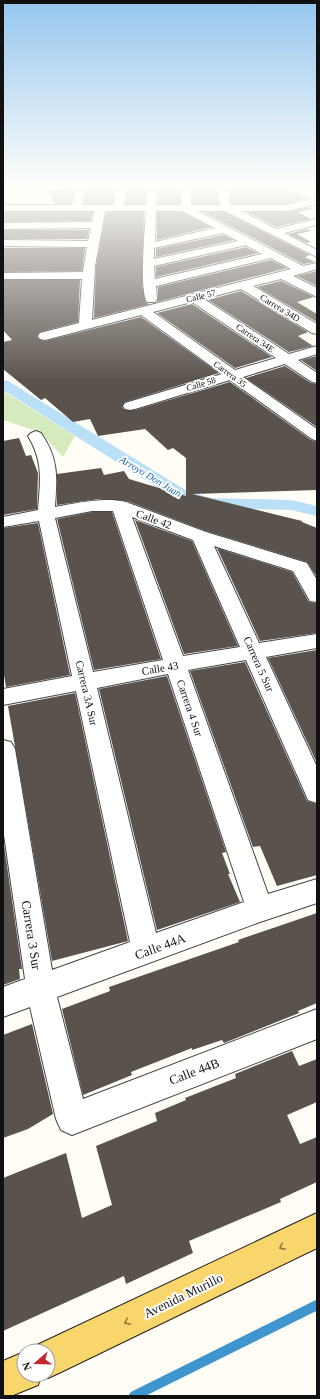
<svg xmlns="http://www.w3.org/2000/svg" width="320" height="1399" font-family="'Times New Roman',serif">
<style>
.green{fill:#d5ebbd}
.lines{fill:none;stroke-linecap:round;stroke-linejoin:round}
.stream{stroke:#3f96cf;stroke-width:10}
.canal{fill:#b9e0f7;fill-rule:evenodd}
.building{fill:#5a524d}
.street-casing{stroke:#444;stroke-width:2}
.primary-casing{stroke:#222;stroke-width:2}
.street{fill:#fff;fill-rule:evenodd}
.primary{fill:#f9d66b;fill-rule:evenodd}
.oneway{stroke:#917d42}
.labels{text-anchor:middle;stroke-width:4;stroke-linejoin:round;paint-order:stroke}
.far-street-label{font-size:9px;fill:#111;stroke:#fff}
.far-water-label{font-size:10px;font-style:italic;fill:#1768a6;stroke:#fff}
.street-label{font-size:11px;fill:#111;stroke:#fff}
.near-street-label{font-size:13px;fill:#111;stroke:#fff}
</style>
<rect width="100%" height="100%" fill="#fffdf5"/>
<path class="green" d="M3,391L75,436L63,457L40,432L3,420Z"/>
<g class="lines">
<path class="stream" d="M134,1396L317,1305"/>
<path class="canal" d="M3,380L8,381L187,491L211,498L291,500L317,506V516L291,510L211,508L175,499L3,390Z"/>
</g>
<path class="building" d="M64,185H76L71,204H55L46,189L64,187Z
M87,185H116L113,204H83Z
M127,185H147L145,204H126Z
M158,185H180V204H158Z
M191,185H217L218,204H192Z
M228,185H283L309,198L286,204H231Z
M310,207L313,209L298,212L311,219L276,227L247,212H286Z
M3,212H93L91,221L3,222Z
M106,212H144L142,285L146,303L150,304L94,318L96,266Z
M157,212H182L211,227L157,240Z
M203,212H225L310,255L305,257L315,262L303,264Z
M307,229L311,231L297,234L311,242L307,243L288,234Z
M3,230H89L87,239H3Z
M223,235L234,240L156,257V249Z
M246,247L258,253L156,277V267Z
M3,248H85L82,271L3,272Z
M271,260L287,268L157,302L158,299V287Z
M317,271V286L297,276Z
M3,280H80L78,322L40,332L37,337L40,340L45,341L141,317L219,373L125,402L122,407L125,410H135L230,382L311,440L317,442V490L192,494L302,521V522L317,528V577L307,562L206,531L127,501L99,499L57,505V474L101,468L104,475L124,471L129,479L186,496V458L173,448L168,450L145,429L98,436L90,419L73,422L45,398L41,400L3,369V342L12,340L3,330Z
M281,281L314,297L297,302L317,314V322L257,287Z
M241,291L308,332L298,336L313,346L289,352L208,300Z
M192,304L272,357L235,368L157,313Z
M317,356V371L301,360Z
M285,366L311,383L317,384V427L246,378Z
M19,438L26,456L31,455L38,473L37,509L3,515V441Z
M92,512H112L161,659L94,670L57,519Z
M135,520L192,541L238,646L184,654Z
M38,523L70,675L6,687L3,669V528Z
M217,548L292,572L309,602L317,603V633L260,641Z
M317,650V763L268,658Z
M245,662L307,801L317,804V875L277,886L260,846L253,847L190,671Z
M167,676L226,852L222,853L230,874H228L240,902L157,930L99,689Z
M75,693L128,941L52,961L8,706Z
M3,838L22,969H19L20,979L3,985Z
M317,913V1003L298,1011L299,1013L224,1043L222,1040L192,1050V1048L131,1072L132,1075L83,1095L62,1009L110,991L109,987L239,942L238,940Z
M32,1024L53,1114L28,1129L3,1138V1035Z
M292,1051L299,1066L317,1059V1102L287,1115L300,1144L317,1137V1182L280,1199L281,1202L189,1241L193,1253L126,1284L124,1276L3,1331V1178L66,1153L82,1218L112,1205L96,1146L157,1121L155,1113L186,1100L185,1098L236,1078L235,1074Z"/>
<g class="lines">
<g class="street-casing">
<path id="street" d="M77,185H86L81,205H114L117,185H126L124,205H146L148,185H157L156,205H181V185H190L191,205H220L218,185H227L230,205H286L317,198V204L286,211H241L276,229L317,219V225L284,233L317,250V257L225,211H197L303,266L317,263V269L293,276L317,288V297L281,279L253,286L317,324V334L312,333L241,289L204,299L289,354L317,346V354L298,360L317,373V383L312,382L285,364L243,377L317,429V441L312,439L230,380L135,409L130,410L125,409L123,406L125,403L222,374L141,315L45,340L40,339L38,336L40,333L79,323L82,279H3V273L83,272L87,247L3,246V240L88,241L91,228L3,229V223L92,222L95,211H3V205H72ZM105,211H146C145,228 139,290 147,302H155L157,299L156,286L271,258L291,269L92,320L95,266ZM156,211H182L215,228L155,242ZM223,233L238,241L154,259V248ZM246,245L262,254L155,279L154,266ZM192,302L276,358L235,370L153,312Z
M36,431L41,433C59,459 57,477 55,507C78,503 103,497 126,502L206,532L307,563L317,580V602L310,601L293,571L214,546L259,643L317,634V648L266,657L317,767V803L308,800L305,793L246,660L188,670L268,894L317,879V903L260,922L57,997L83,1099L317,1009V1039L72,1135L61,1130L56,1119L30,1007L3,1017V987L25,979L3,828V740L11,742L15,749L52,970L130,942L76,691L3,705V689L72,676L39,521L3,527V517L38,510C40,482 44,462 28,436L31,433ZM92,511H113L163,660L93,672L55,518ZM132,517L193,540L240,647L183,656ZM168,674L244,902L156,933L97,688Z"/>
</g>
<g class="primary-casing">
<path id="primary" d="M317,1213V1248L61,1372L48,1378L41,1375L38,1385L11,1396H3V1361L24,1352V1375H48V1351H32L35,1346Z"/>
</g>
<use href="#street" class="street"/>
<use href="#primary" class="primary"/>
</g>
<defs><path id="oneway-chevron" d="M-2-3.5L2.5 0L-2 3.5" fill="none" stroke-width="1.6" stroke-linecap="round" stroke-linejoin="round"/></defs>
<g class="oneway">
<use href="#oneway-chevron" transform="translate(282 1247) rotate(154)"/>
<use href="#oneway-chevron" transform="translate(127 1322) rotate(154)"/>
</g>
<linearGradient id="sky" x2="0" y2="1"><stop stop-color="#95c6ee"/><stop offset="0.49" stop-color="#fffefa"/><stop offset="1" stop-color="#fffefa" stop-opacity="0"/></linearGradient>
<rect width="320" height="381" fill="url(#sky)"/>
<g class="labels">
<g class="far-street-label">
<text transform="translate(201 296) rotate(-14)" y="3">Calle 57</text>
<text transform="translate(280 308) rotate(31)" y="3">Carrera 34D</text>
<text transform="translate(255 338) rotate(34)" y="3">Carrera 34E</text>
<text transform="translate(230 374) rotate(36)" y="3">Carrera 35</text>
<text transform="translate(201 384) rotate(-17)" y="3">Calle 58</text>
</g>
<g class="far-water-label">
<text transform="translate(151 476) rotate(31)" y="4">Arroyo Don Juan</text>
</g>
<g class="street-label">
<text transform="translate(154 519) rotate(20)" y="4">Calle 42</text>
<text transform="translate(259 664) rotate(66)" y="4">Carrera 5 Sur</text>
<text transform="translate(160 668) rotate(-10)" y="4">Calle 43</text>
<text transform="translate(87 693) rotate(77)" y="4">Carrera 3A Sur</text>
<text transform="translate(190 708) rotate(71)" y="4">Carrera 4 Sur</text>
</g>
<g class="near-street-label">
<text transform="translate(32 935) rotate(81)" y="5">Carrera 3 Sur</text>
<text transform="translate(160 946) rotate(-20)" y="5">Calle 44A</text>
<text transform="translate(194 1071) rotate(-21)" y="5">Calle 44B</text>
<text transform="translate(183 1295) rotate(-26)" y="5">Avenida Murillo</text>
</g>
</g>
<rect width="320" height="1399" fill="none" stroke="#111111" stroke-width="8"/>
<g transform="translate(36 1363) rotate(250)"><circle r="19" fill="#ffffff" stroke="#a0a0a0"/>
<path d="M0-3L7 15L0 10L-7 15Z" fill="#c4262e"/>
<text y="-6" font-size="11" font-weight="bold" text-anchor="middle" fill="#111111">N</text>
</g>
</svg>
